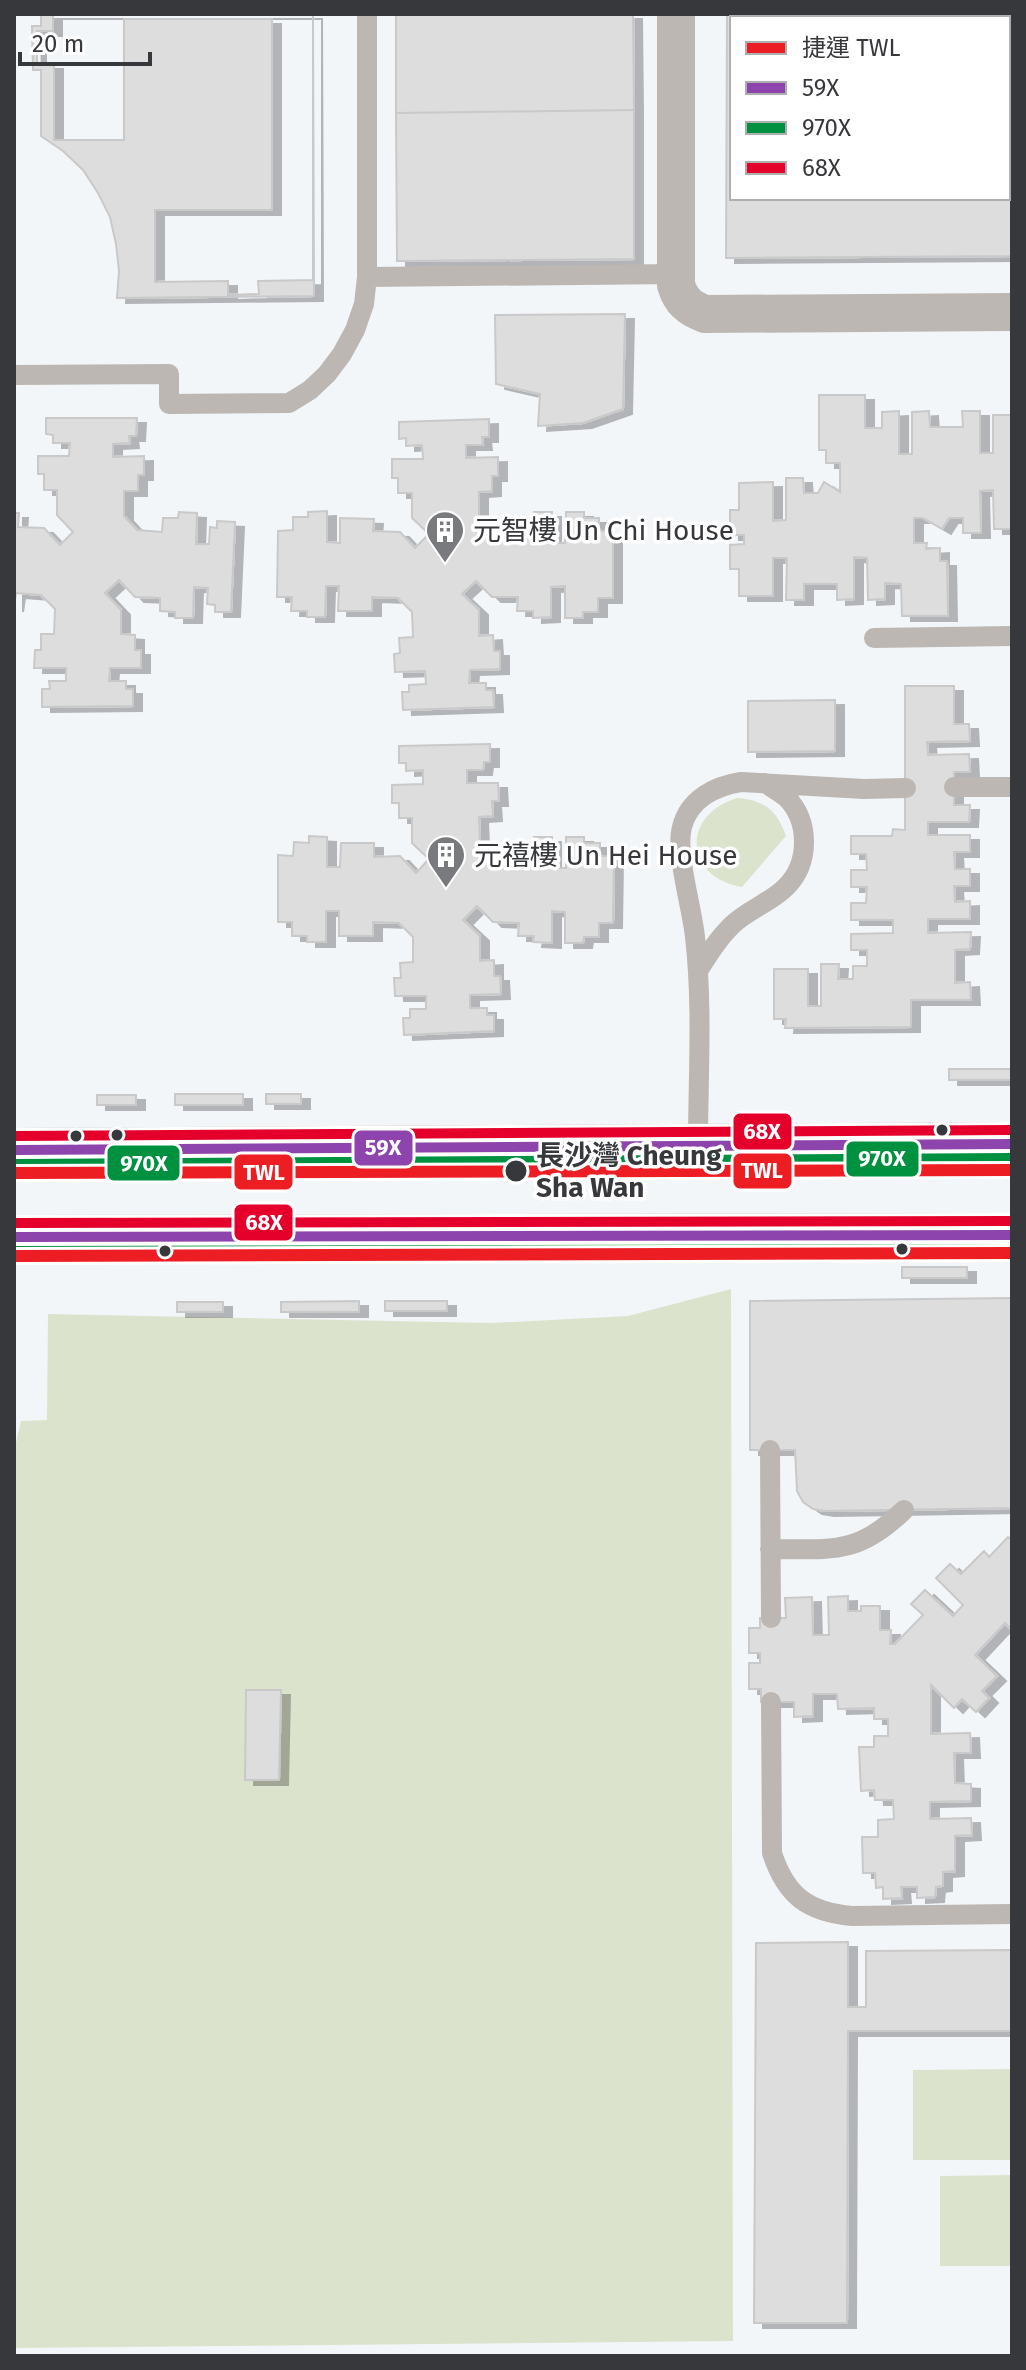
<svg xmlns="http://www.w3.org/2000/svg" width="1026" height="2370" font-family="'Fira Sans','Noto Sans TC',sans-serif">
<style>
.green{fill:#dce3cd}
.building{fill:#ddd;stroke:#c9c9ca;stroke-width:2;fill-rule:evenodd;filter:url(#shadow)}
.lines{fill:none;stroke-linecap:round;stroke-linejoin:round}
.lane{stroke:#bcb7b2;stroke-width:20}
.street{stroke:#bcb7b2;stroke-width:38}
.primary{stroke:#b5b1ab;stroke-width:44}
.bus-1-casing{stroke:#fff;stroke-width:16}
.bus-2-casing{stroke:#fff;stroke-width:16}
.bus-3-casing{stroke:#fff;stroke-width:16}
.bus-1{stroke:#8e44ad;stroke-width:10}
.bus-2{stroke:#009140;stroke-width:10}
.bus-3{stroke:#e4002b;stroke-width:10}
.metro-1-casing{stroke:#fff;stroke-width:18}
.metro-1{stroke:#ed1d24;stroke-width:12}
.bus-dot{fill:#37383b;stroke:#fff;stroke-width:3}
.labels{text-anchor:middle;stroke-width:7;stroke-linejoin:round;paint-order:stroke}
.poi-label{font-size:28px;fill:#37383b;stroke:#fff;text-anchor:start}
.stop-label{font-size:28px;font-weight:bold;fill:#37383b;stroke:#fff;text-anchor:start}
.line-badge{stroke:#fff;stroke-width:3}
.badge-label{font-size:22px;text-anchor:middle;font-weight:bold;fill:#fff}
</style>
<defs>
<filter id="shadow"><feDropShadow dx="9" dy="5" stdDeviation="0" flood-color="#0004"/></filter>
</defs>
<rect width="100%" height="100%" fill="#f3f6f9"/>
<path class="green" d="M737,798C764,800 777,810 786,836L742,887C684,877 681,815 737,798Z
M731,1289L733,2341L14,2348V1451L21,1421L47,1420L48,1314L491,1323L628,1316Z
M1012,2069V2160H913V2070Z
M1012,2175V2266H940V2176Z"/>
<path class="building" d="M41,14H313L314,296L117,298L119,271L116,244L110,217L98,193L83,170L63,151L41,136V70H33L32,26H41Z
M53,14H313V280L258,281L259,294L228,295V281L155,282V210H272V19H124V140H54V64H37V31H53Z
M396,14H633L634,110L396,113Z
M727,14H1012V256L726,258ZM732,18H1008V198H732Z
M634,110V259L397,261L396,113Z
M625,314L623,409L583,423L538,426L540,394L496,384L495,315Z
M819,395H865V428H882V412L899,411V454H912V412L929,411L930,427H963L962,411H980V453H993V415H1012V529H994L993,490L980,491L981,533H963V518H949L942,529L923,518H914V543H927L926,549L940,548V561H947L948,616H902L901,584L885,583V599L868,600L867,558L854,557V599L837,600V584H804V600H786L787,558H773V596H739V569H730V545L744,544V535H730V510H739V483L773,482V521L786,520V478H803L804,493H818L824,482L840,492V463H826V450H819Z
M46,418H137L136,436H129L130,443L113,444V457L144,456V475H138V491H124V516L137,530L162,532L163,518H178L179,512L197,513L196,544H209L210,527L217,528V521L235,522L231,612H215V605L207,604L208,588L194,587L193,618H175V612L160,611V598L135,597L119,580L105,593L121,610V634L135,635V650H141V668H110L109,681H126V689H133V706L42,707V689H50L49,681H66V668H34L35,650H41V634H54L55,609L41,595L16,593L14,607V513H19L18,527L44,528L60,545L73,532L57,515V490H44V474H38V456H69L70,443H53V435L46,434Z
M489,419V437H482L483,445H466V458L498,457V476H492V491L479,492V517L493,531H518L519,518H533L534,512H552V543H565L566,512H584V518H599V531H613V598H598V612H583V618H565V586L551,587V617L533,618V611H517L518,597H492L476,581L462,594L479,610V636L493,635L494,651H500V669L470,670L469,683H486V690H493L494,707L403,710L402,692H409V685L426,684L425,671L395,672L394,654L400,653L399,638L413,637L412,612L398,598L372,597V611H338L339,586H326L325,617H307V611H291L292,597H277L278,531L293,530V517H308V512L327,511V542L340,543V518L374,519L373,531L400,532L415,548L429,534L412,518V493H398V478H392V459H423L422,445L406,446V438L399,439V422Z
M905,686H954V724H969L970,741L927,742L928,755L969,754L970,772H954V805H970L969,822H928V835H970V852H954L955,869H970V886H954L955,902L970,901V919H928V933L971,932L970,949L955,950V983L970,982L971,1000H911V1027L785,1028L786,1019H774V969H808V1006H821V964H839L838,979H853V966H867V950H851V934L893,933V920H851V903H866L867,887H851V870H867L866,854H851V836H892L893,829L905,830Z
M835,700V751L748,752V701Z
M490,744V762H484L483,770H467V783H498L499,801H492L493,816L479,817L480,842L493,856H519V842H534V837H552V868H566V837H584V843H600V856H614L613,923H599V937H584L583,943H565V912L552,911V943L533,942L534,936H518L519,923L493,922L477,906L463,920L480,936V961L494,960V976H500L501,994L470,995V1008H487V1015H494V1031L404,1035L403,1018H410V1009H426V996H395L394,978H401L400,963L413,962V937L399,923L373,922V936H339V911H326V942H307V936H292V922H278V855L293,856L294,842L309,843V836L327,837V867H340L341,843H374V857L400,856L416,873L429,859L412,843V818H399V803H392V785L423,784V770L406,771V763H399V746Z
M949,1069H1012V1080H949Z
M175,1094H243V1105H175Z
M266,1094H301V1104H266Z
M97,1095H136V1105H97Z
M902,1267H967V1278H902Z
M1012,1298V1508L825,1511L813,1509L803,1502L797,1491L795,1450H750V1301Z
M359,1301V1312H281V1302Z
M385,1301H447V1311H385Z
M177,1302H223V1312H177Z
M1008,1537L1012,1540V1630L1005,1623L975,1655L997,1676L982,1691L989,1698L976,1712L962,1699L954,1708L931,1685V1734L970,1733L971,1753H954L955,1783L971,1784V1801L930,1802V1819L971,1818L972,1835L955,1836V1871L943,1872V1886L936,1887L935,1897L917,1898V1887H901L902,1898L883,1899V1887L876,1888L875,1873H863L862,1837H878V1820L894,1819L893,1800H875L874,1790L861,1791L859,1747H874V1736H888V1719H874V1708L838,1709L837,1694H813V1716L794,1717V1702H761V1689H749V1663H760V1653H749V1628H760V1618H786L785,1598L812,1597L813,1635H829L828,1597L848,1596V1611H861V1606H880V1630H891L890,1644H895L923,1615L911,1604L925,1590L953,1616L963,1605L936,1578L950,1564L961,1574L984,1551L989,1557Z
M246,1690H281L279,1780H245Z
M848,1942V2007H866V1951L1012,1950V2031H848L847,2323H754L756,1943Z"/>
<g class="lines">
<path class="lane" d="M367,277L676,274
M14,375L169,374V404L289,403L310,390L327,374L342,354L355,330L364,304L367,277V14
M874,638L1012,636
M954,787H1012
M698,971C708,955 717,940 731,926C747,910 770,903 786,887C810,863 810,821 786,797C780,792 772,788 765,783
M698,1146C698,1077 703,1006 695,937C692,907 675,853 682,827C689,799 715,786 741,782L864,789L906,788
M770,1450L771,1618
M770,1549C831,1549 857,1556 904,1510
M771,1702L772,1853C786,1896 808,1912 852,1916L1012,1914"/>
<path class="street" d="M676,14V285C681,301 689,308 705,314L1012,312"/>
<path class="primary" d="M14,1150L1012,1144
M14,1237L1012,1235"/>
<g class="bus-1-casing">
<path id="bus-1" d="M14,1150L1012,1144
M14,1237L1012,1235"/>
</g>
<g class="bus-2-casing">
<path id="bus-2" d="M14,1164L1012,1158
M14,1251L1012,1249"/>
</g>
<g class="bus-3-casing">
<path id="bus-3" d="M14,1136L1012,1130
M14,1223L1012,1221"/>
</g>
<use href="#bus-1" class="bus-1"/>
<use href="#bus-2" class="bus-2"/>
<use href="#bus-3" class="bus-3"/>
<g class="metro-1-casing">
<path id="metro-1" d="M14,1173L1012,1170
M14,1256L1012,1253"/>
</g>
<use href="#metro-1" class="metro-1"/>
</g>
<defs>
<g id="building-pin" transform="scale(2)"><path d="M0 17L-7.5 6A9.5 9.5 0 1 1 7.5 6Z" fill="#797a7e" stroke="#fff"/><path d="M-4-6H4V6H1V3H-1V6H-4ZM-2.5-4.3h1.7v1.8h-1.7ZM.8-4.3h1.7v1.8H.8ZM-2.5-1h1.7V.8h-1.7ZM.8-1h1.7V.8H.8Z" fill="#fff"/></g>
</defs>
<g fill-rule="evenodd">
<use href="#building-pin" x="445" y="530"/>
<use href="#building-pin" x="446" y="855"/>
</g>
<g class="bus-dot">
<circle cx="942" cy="1130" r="7"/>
<circle cx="117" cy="1135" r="7"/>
<circle cx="76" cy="1136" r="7"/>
<circle cx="516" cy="1171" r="12"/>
<circle cx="902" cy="1249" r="7"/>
<circle cx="165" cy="1251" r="7"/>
</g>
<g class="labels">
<g class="poi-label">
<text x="473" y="540">元智樓 Un Chi House</text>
<text x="474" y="865">元禧樓 Un Hei House</text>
</g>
<g class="stop-label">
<text x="536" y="1165">長沙灣 Cheung<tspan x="536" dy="32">Sha Wan</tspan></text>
</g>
</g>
<g class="line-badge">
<rect x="732" y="1112" width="61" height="39" rx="8" fill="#e4002b"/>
<rect x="353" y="1129" width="61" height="38" rx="8" fill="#8e44ad"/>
<rect x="845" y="1140" width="75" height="38" rx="8" fill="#009140"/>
<rect x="106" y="1144" width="75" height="38" rx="8" fill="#009140"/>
<rect x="732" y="1152" width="61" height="38" rx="8" fill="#ed1d24"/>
<rect x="233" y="1153" width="61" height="38" rx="8" fill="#ed1d24"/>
<rect x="233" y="1203" width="61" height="39" rx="8" fill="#e4002b"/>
</g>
<g class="badge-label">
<text x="762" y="1139">68X</text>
<text x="383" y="1155">59X</text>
<text x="882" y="1166">970X</text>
<text x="144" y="1171">970X</text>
<text x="762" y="1178">TWL</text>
<text x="264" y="1180">TWL</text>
<text x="264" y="1230">68X</text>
</g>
<rect width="1026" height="2370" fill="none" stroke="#37383b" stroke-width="32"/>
<rect x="730" y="16" width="280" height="184" fill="#ffffff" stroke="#afafb1" stroke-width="2"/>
<rect x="746" y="42" width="40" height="12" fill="#ed1d24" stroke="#afafb1" stroke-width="2"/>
<text x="802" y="56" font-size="24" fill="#37383b">捷運 TWL</text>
<rect x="746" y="82" width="40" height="12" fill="#8e44ad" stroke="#afafb1" stroke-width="2"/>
<text x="802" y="96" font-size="24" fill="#37383b">59X</text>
<rect x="746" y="122" width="40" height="12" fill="#009140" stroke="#afafb1" stroke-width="2"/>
<text x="802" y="136" font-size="24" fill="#37383b">970X</text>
<rect x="746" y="162" width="40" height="12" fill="#e4002b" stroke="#afafb1" stroke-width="2"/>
<text x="802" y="176" font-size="24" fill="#37383b">68X</text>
<path d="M20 52v12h130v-12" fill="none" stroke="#37383b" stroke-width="4"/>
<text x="32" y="52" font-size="24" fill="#37383b" stroke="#ffffff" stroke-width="6" paint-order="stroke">20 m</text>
</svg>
